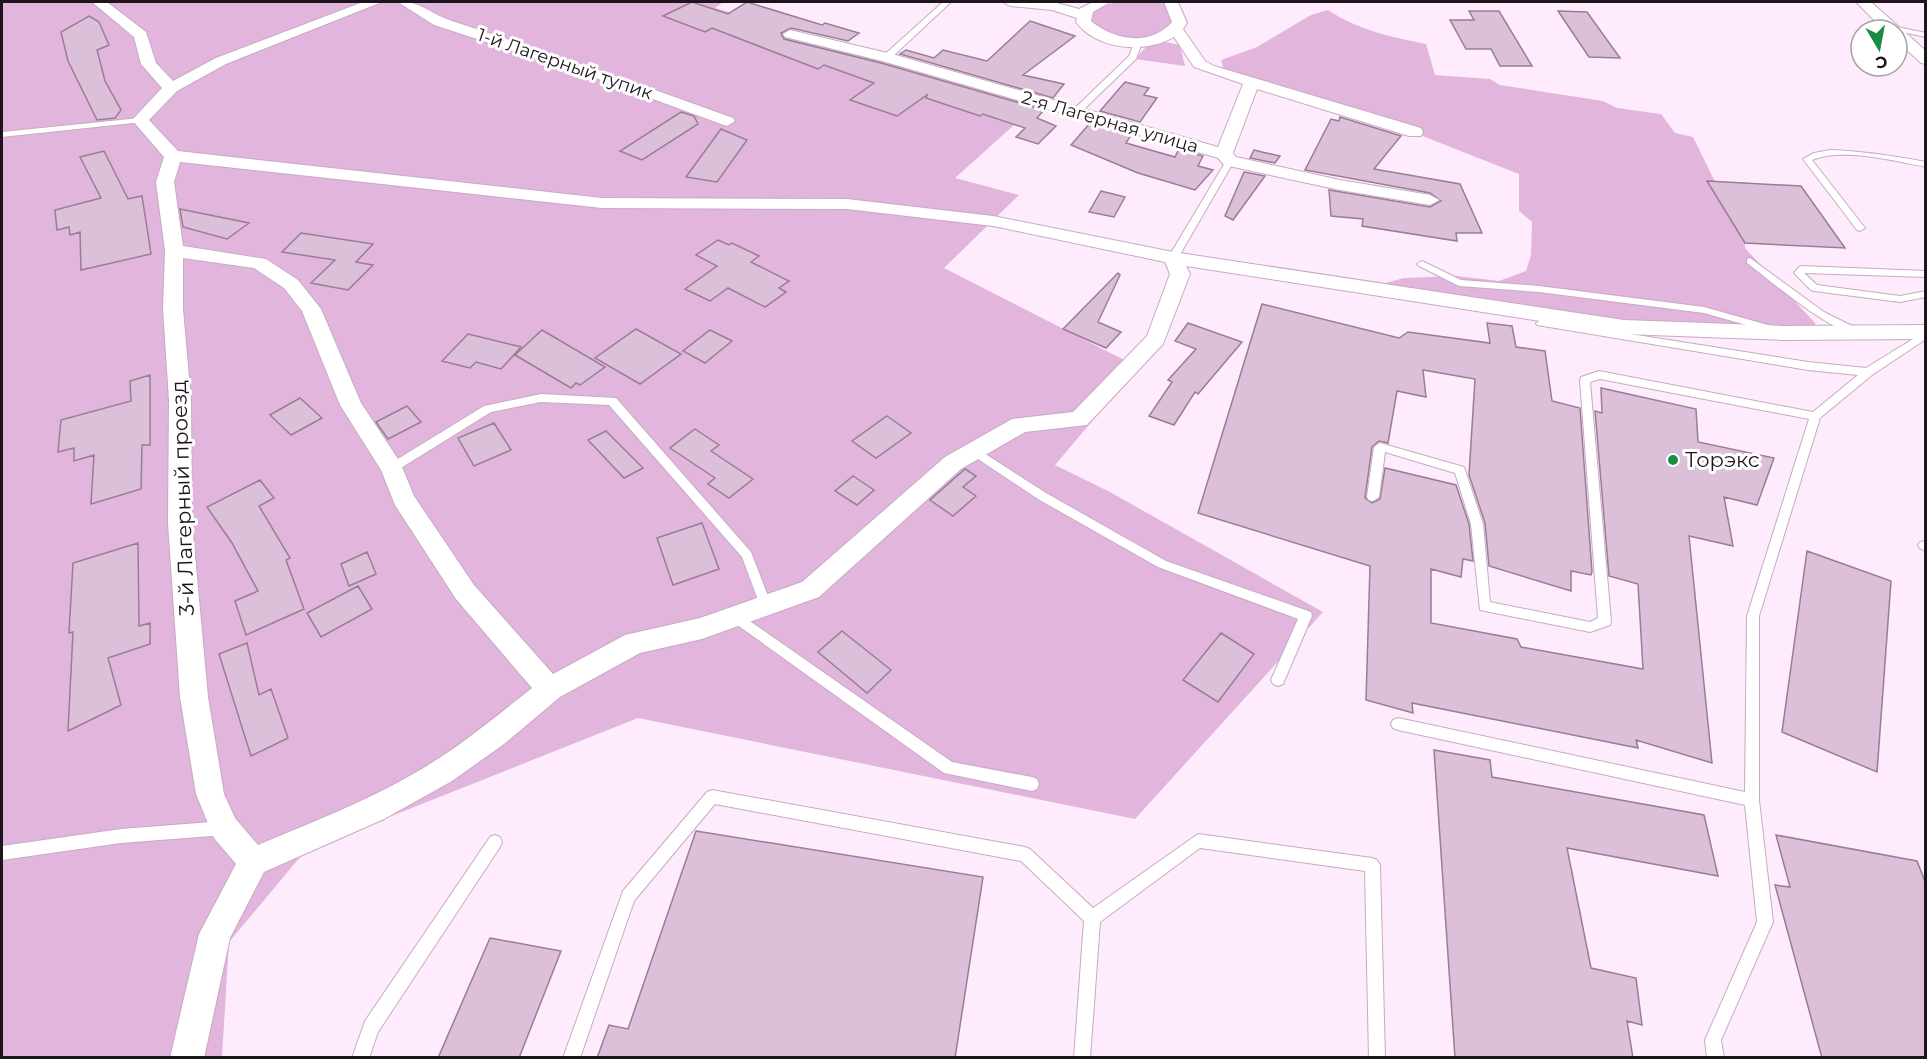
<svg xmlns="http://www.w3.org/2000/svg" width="1927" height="1059" font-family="Montserrat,sans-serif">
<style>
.green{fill:#e2b5dd}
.building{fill:#dcbfd9;stroke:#997d95;stroke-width:1.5}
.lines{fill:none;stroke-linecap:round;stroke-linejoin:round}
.service-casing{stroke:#c7aac3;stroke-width:2}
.minor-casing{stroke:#c7aac3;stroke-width:2}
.service{fill:#fff;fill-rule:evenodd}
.minor{fill:#fff;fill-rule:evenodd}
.poi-dot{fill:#1c8c45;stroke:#fff;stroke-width:2}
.labels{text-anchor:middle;stroke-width:6;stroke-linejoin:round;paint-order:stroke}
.far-street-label{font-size:18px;fill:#1e141d;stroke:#fff}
.poi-label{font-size:21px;fill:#1e141d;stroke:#fff;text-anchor:start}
.street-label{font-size:21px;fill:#1e141d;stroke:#fff}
</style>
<rect width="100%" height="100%" fill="#feecfc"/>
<path class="green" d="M2,2H723L715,8L1041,101L955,178L1019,195L944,268L1138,367L1055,465L1110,492L1323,612L1135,819L638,718L306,850L229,942L222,1057L2,1058Z
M1115,2H1165L1173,23C1148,46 1122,39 1093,28L1088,16L1093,10Z
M1328,10C1358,30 1391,37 1426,44L1435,75L1490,79L1500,85L1603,101L1617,108L1661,114L1675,133L1693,137L1745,243V248L1816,324L1806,328L1623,323L1378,285L1404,278L1457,276L1499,281L1526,271L1531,255L1532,222L1519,211V174L1425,137L1417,131L1224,71L1221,60L1257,47L1311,15Z
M1160,41L1180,45L1185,66L1135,59L1149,44Z"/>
<path class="building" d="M692,2L728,14L747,2L822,25L825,23L859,33L848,41L791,28L781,33L784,39L881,63L1044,110L1037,118L1056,126L1038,144L1016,137L1025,128L983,114L980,116L926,98L927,95L897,116L850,100L874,83L824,65L818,69L712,28L705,32L663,16Z
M1469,11H1499L1532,66H1500L1491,49H1466L1450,20H1474Z
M1558,11L1587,12L1620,58L1589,57Z
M89,16L99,22L109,45L97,50L105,81L121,110L115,118L97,120L68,61L61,32Z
M1030,21L1075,36L1023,75L1064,84L1053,98L900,54L906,50L934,58L943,50L987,61Z
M1125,82L1149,88L1144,95L1157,98L1140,122L1100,111Z
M681,112L694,116L698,124L642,160L620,151Z
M1340,117L1401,136L1374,169L1460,184L1482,233H1456L1457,241L1362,226L1363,219L1331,216L1329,190L1430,207L1441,201L1430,193L1305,170L1331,119L1339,121Z
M1090,123L1131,135L1126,143L1175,157L1179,149L1203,156L1198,166L1213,170L1195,190L1138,173L1071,145Z
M721,129L747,140L717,182L686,177Z
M1254,150L1262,152L1280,156L1275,163L1250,158Z
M104,151L128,199L142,196L151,254L81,270L80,232L70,235L69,227L57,230L55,210L101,198L80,157Z
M1244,172L1265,176L1233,220L1225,216Z
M1707,181L1801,186L1845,248L1745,243Z
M1101,191L1125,197L1114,217L1089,212Z
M180,209L249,223L227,239L183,227Z
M301,233L373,244L356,262L373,265L348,290L311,283L335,260L282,252Z
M718,240L729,245L732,243L759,256L751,262L789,281L779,288L786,292L765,307L728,288L710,301L685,289L717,266L696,255Z
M1118,273L1120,275L1098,322L1121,332L1106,348L1063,329Z
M1262,304L1399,338L1408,332L1490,343L1487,323L1512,326L1516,347L1545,351L1552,401L1580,408L1592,572L1591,575L1571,571V591L1489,566L1485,523L1469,475L1475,379L1423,370L1426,397L1397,391L1388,443L1379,441L1372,447L1365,498L1372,503L1380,499L1385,468L1456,485L1469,524L1473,561L1463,559L1461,577L1431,569V623L1517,639L1521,647L1643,669L1638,584L1609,576L1595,411L1602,413L1601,388L1696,409L1698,442L1774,458L1757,505L1724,497L1733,546L1689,536L1712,763L1636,740L1638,748L1412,703L1413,713L1366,700L1370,566L1198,513Z
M1188,323L1242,342L1198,394L1195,392L1174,425L1149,416L1172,382L1168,380L1196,349L1175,341Z
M636,329L681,354L640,384L595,358Z
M542,330L605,367L580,385L576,383L571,388L515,355Z
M710,330L732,341L705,363L683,351Z
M468,334L521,347L501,369L476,362L470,368L442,361Z
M150,375V445H142L141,489L91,504L94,455L74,461V448L58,452L61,420L131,401L130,381Z
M300,398L322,418L291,435L270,415Z
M407,406L421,422L388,439L376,422Z
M887,416L911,433L876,458L852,441Z
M494,423L511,450L474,466L458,438Z
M695,429L719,445L711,451L753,479L729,498L708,484L715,478L670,448Z
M606,431L643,468L624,478L588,440Z
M965,469L976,476L963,487L976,496L953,516L930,500Z
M853,476L874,490L857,505L835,491Z
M260,480L274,498L259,506L290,558L286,560L304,609L246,635L235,601L258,591L232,543L207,507Z
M702,523L719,569L673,585L657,538Z
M138,543L139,626L150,623V644L108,658L121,705L68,731L73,632L69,633L73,563Z
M1807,551L1891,581L1877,772L1782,732Z
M367,552L376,574L349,586L341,564Z
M358,586L372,609L321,637L307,613Z
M842,631L891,670L867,693L818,652Z
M1221,633L1254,654L1218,702L1183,680Z
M247,643L259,695L271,689L288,738L251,756L219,654Z
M1434,750L1490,760L1492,777L1704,815L1718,876L1567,848L1591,968L1636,978L1642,1025L1627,1021L1633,1058H1455Z
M696,831L983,877L955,1058H597L609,1025L628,1029Z
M1776,835L1917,861L1926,884V1058H1822L1775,885L1790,887Z
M490,938L561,951L519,1058H438Z"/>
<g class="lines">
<g class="service-casing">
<path id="service" d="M943,2H951L890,59H884V55Z
M1888,25L1926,33V37L1888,29Z
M1135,41L1142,43L1136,59L1078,115H1072V111L1129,56Z
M140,118H143V122L2,137V132Z
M1830,150C1862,151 1894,156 1926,162V167C1895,161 1841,147 1812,160L1865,228L1860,231L1857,230L1803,159L1814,153Z
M1230,158L1234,161L1178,258L1173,261L1170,260L1168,258L1226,161Z
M1750,258L1824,312L1860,330V334C1837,338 1767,278 1747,263V259Z
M1422,261L1461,280L1539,286L1704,307L1775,327L1776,329L1771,332L1704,313L1539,292L1459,286L1419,266L1417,264Z
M1802,266L1926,271V277L1804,273L1817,285L1900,296L1926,291V297L1900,302L1814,291L1811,290L1794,273L1799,267Z
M1541,320L1808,362L1866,368L1926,331V339L1872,375L1820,418L1759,616V800L1773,922L1721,1040L1724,1058H1707L1705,1040L1757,922L1745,805L1398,730L1393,728L1391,724L1393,720L1398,718L1745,792L1747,616L1809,419L1600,379L1590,382L1611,621L1610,625L1590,632L1480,610L1471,524L1455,473L1385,452L1379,497L1373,501L1369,500L1367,497L1374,447L1380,443L1464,467L1483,524L1490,602L1590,622L1598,618L1580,380L1581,377L1599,371L1813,412L1858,375L1808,370L1537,325L1536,323Z
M541,394L616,398L751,552L771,604L769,608L765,609L761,608L742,557L609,405L541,402L491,412L396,471L392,472L386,468L388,465L484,406Z
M973,446L1046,493L1166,561L1311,612L1312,616L1283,684L1278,686L1273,684L1271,680L1298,619L1158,567L1038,499L969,453L967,450Z
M1926,541V551L1920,548L1918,545L1920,542Z
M734,610L952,762L1032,777L1037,779L1039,784L1037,789L1032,791L944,773L729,619L728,615L729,611Z
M712,790L1025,847L1030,849L1093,908L1198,834L1372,858L1377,860L1380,865L1385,1058H1369L1365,871L1200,848L1100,922L1090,1058H1074L1084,921L1021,861L715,804L634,901L580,1058H563L623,891L707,792Z
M224,821L229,823L231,828L229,833L224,835L121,843L2,860V846L121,829Z
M495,835L500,837L502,842L500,847L378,1032L369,1058H352L365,1021L490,837Z"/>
</g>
<g class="minor-casing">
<path id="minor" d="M92,2H107L146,32L156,63L173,81L216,58L363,2H382L226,64L177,91L149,120L178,151L602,198L847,199L993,216L1173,252L1624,320L1784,326L1926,325V339L1784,340L1624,334L1186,266L1190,274L1163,344L1087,425L1025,432L961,469L819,597L702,639L640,653L560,697L504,744L452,781L384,819L264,872L230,938L204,1058H170L199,934L236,864L214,838L196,794L180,697L168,523L169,400L163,309L165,251L156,182L164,157L132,120L162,88L141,64L134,37ZM180,162L602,208L847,209L993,226L1165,262L1170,274L1147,336L1073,412L1012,419L945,457L802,582L700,618L625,635L553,674L474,585L414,496L400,462L361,403L321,309L298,280L266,259L183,246L174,182ZM183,258L254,268L284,288L302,311L340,405L381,470L395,505L456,599L532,688C500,713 468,740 433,762C378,797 317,820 258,845L235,818L224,794L208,697L192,523L191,400L183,309Z
M398,2C419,0 432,15 452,21C546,52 640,84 733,118L735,121L727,126L721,124L590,76L434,25Z
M1003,2H1053L1079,9L1093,2H1110L1093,12L1091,21C1114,40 1150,47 1172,22L1164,2H1178L1187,23L1183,29L1205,61L1214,66L1421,128L1423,132L1421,136H1409L1257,89L1233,153L1236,157L1340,180L1430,195L1439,200L1430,205L1340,190L1224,165L1218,158L1208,155L882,61L785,37L783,34L790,30L892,54L1218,147L1243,84L1194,67L1174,37C1145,54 1097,50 1076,22L1077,18L1052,10L1010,6Z
M1856,2H1871L1926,51V64L1921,63L1897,41V30H1884Z"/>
</g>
<use href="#service" class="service"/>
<use href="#minor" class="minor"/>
</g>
<circle class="poi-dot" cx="1673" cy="460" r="6"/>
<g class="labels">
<g class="far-street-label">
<text transform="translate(565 64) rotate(19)" y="6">1-й Лагерный тупик</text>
<text transform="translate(1110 122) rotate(16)" y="6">2-я Лагерная улица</text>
</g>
<g class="poi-label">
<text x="1685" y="467">Торэкс</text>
</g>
<g class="street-label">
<text transform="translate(183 498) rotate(-92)" y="7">3-й Лагерный проезд</text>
</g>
</g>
<rect width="1927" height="1059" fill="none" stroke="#1e141d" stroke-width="6"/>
<g transform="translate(1879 48) rotate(170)"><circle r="28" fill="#ffffff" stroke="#a5a1a5" stroke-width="1.5"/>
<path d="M0-4.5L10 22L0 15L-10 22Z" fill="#1c8c45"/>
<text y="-9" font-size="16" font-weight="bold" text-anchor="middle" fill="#1e141d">С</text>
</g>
</svg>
